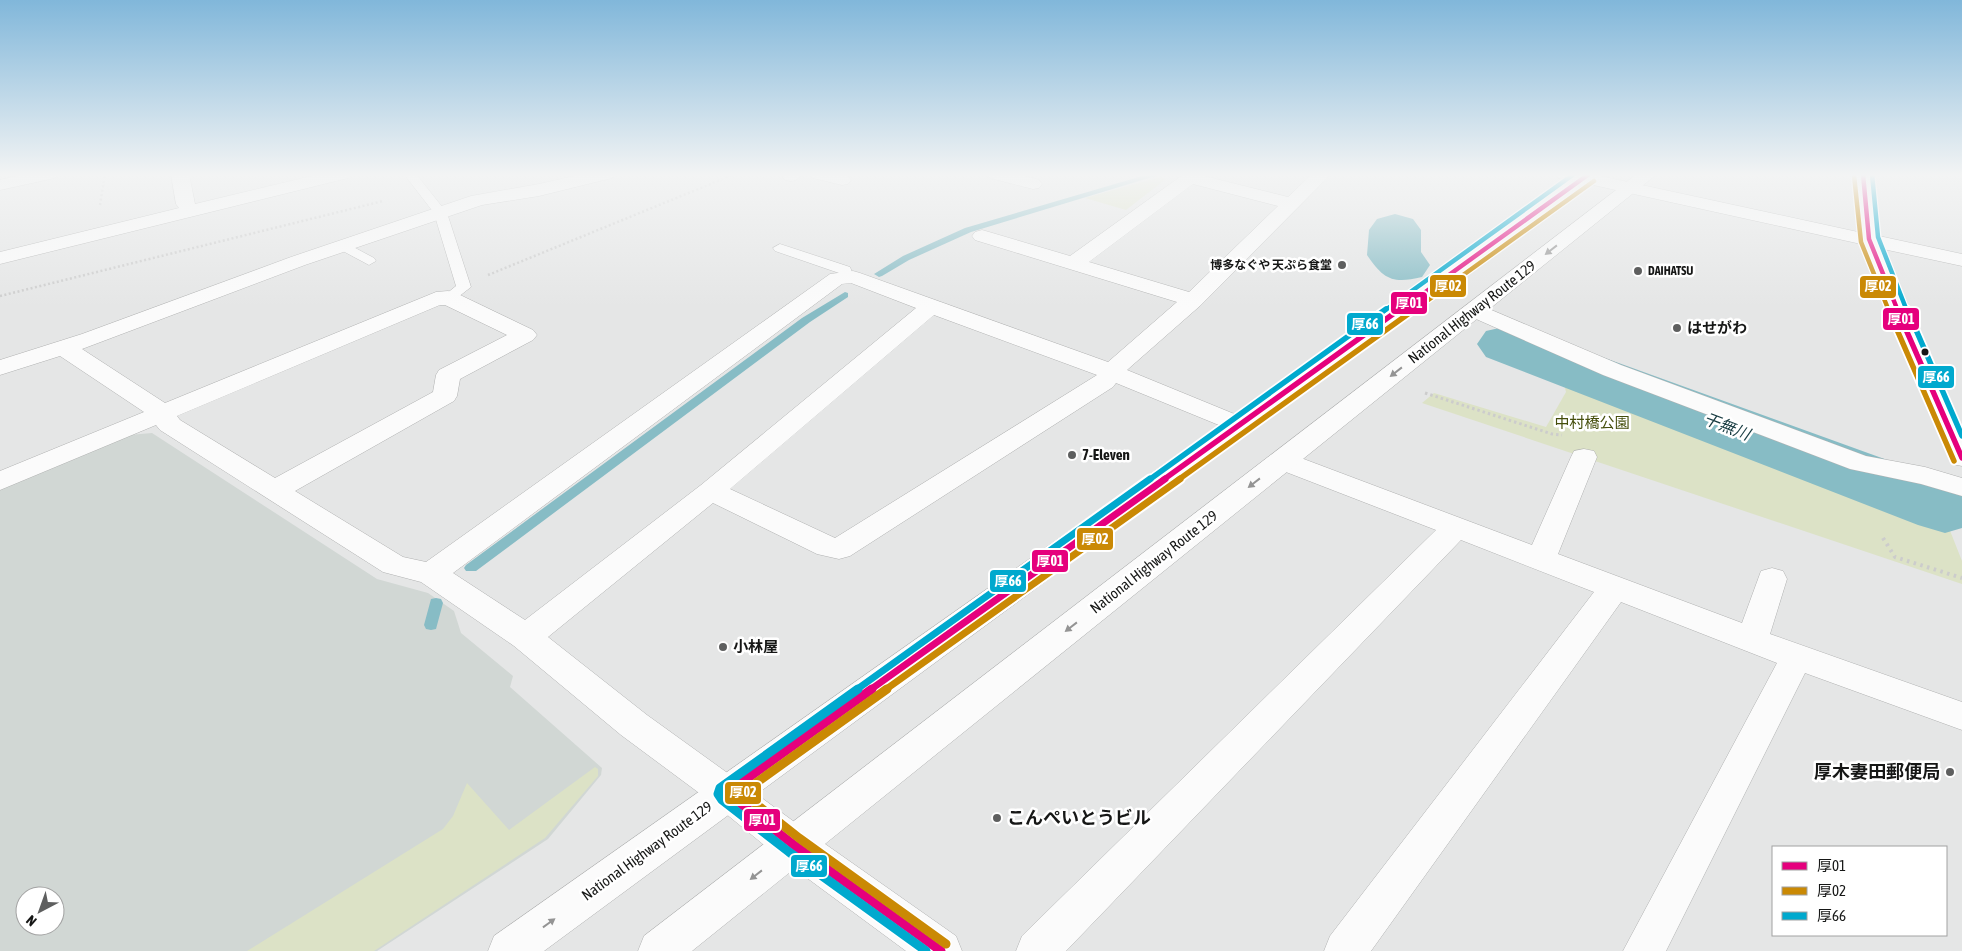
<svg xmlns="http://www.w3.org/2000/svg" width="1962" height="951" font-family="'Asap Condensed','Noto Sans JP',sans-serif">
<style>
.built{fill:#d1d7d4;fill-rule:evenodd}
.green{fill:#dce2c6}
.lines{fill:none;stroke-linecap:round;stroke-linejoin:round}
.stream{fill:#87bcc5;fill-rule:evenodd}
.river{fill:#87bcc5;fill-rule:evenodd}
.lane-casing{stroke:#b0b1b1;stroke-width:1}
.street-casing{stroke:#b0b1b1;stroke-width:1}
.secondary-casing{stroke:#b0b1b1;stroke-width:1}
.highway-casing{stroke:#b0b1b1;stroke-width:1}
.path-far2{stroke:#ccc;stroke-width:2.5;stroke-dasharray:2 2.5;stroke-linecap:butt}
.path-far1{stroke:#ccc;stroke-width:3;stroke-dasharray:2.5 3;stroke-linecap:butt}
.path{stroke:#ccc;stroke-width:4;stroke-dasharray:2.5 4.5;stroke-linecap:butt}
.lane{fill:#fbfbfb;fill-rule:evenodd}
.street{fill:#fbfbfb;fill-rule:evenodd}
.secondary{fill:#fbfbfb;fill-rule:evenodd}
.highway{fill:#fbfbfb;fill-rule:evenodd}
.bus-1-far3-casing{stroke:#fff;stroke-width:7}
.bus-1-far2-casing{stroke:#fff;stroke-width:9}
.bus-1-far1-casing{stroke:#fff;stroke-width:11}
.bus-1-casing{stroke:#fff;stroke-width:12}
.bus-2-far3-casing{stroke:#fff;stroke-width:7}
.bus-2-far2-casing{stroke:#fff;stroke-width:9}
.bus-2-far1-casing{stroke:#fff;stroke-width:11}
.bus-2-casing{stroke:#fff;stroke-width:12}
.bus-3-far3-casing{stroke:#fff;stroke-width:7}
.bus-3-far2-casing{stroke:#fff;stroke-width:9}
.bus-3-far1-casing{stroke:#fff;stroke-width:11}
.bus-3-casing{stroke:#fff;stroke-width:12}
.bus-1-far3{stroke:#e5007d;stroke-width:4.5}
.bus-1-far2{stroke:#e5007d;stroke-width:5.5}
.bus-1-far1{stroke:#e5007d;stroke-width:7}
.bus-1{stroke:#e5007d;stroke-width:9}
.bus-2-far3{stroke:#ca8904;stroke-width:4.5}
.bus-2-far2{stroke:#ca8904;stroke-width:5.5}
.bus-2-far1{stroke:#ca8904;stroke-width:7}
.bus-2{stroke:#ca8904;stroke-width:9}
.bus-3-far3{stroke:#00a9ce;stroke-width:4.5}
.bus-3-far2{stroke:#00a9ce;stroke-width:5.5}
.bus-3-far1{stroke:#00a9ce;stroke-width:7}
.bus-3{stroke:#00a9ce;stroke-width:9}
.oneway{fill:#949494}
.poi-dot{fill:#5e5f5f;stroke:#fff;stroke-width:2}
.bus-dot{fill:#161716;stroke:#fff;stroke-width:2}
.labels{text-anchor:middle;stroke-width:5;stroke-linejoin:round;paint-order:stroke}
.far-poi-label{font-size:12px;font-weight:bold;fill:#161716;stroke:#fff;text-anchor:end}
.street-label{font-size:15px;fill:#161716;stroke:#fff}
.poi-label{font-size:15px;font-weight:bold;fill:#161716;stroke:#fff;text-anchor:start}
.park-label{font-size:15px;fill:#454e0c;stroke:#fff}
.water-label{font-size:16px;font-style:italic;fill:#173b41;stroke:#fff}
.near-poi-label{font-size:18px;font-weight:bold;fill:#161716;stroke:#fff;text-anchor:end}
.line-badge{stroke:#fff;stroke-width:2}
.badge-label{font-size:14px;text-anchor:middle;font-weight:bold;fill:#fff}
</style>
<rect width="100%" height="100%" fill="#e5e6e6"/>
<path class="built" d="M152,433L377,579L428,593L454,611L461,633L513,676L510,687L602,768L601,775L548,839L377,951H0V489L129,435ZM25,896H55V926H25Z"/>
<path class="green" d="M1160,177L1166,179L1126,210L1085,198Z
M1561,373L1947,523L1962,561V584L1422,403L1434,393L1546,427L1566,392Z
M595,767L598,769V776L545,838L374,951H247L443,829L453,816L467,783L509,830Z"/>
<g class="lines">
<path class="stream" d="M1149,174H1162L971,232L909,260L882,276L879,277L874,274L903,256L965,228Z
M845,292L848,293V297L810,322L476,571H466L464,568L466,565L802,318Z
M436,598L441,599L443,603L436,629L431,630L426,629L424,625L431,599Z"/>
<path class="river" d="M1395,214L1413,219L1421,230V252L1430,265L1422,277C1393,284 1384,280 1367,255L1369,230L1377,219Z
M1508,326L1530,331L1962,487V528L1945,533L1918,525L1486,357L1477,344L1486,331Z"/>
<g class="lane-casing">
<path id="lane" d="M404,174H416L447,213L471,287L453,301H443L441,298L456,286L434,213Z
M344,242L374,258L376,261L369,265L339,249L337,246L339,243Z
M780,244L850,267L854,277L852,280H842L839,273L775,251L773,248Z"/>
</g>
<g class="street-casing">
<path id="street" d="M25,174H58L55,178L0,190V180Z
M171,174H189L195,204L320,174H351L348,178L0,264V252L179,208L176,204Z
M583,174H615L612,178L539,196L482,205L305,265L82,349L165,403L436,292L448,291L456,293L533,330L537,335L533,340L460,379L457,396L454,401L295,491L403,557L426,562L830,274L853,271L860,273L1108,362L1177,302L975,240L972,236L975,232L982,230L989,232L1070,256L1184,174H1196L1288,197L1312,174H1331L1201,305L1127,370L1249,420L1253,425L1249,430L1240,433L1231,430L1116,383L1113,387L850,556L839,559L817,554L713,503L548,637L647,715L740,782L746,793L740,804L727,809L714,804L621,735L514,646L421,582L383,572L160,430L156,425L0,490V471L144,412L60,356L0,375V360L82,334L291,257L471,196L539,184ZM1193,184L1278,206L1189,292L1089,262ZM851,283L916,308L701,485L525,620L453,573L842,284ZM440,305H445L507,335L439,370L436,375L433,392L275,478L180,420L177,416ZM934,315L1097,375L835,538L730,489Z
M783,174H802C797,181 793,182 785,180L782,176Z
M810,174H840L848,176L851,180L848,184L842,185L813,178Z
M987,174H1017L1039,180L1042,184L1039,188L1033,189L990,178Z
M1555,174H1590L1593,178L1590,182L1584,183L1558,178Z
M1475,303L1621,365L1866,456L1925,467L1962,478V496L1921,484L1850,469L1603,375L1467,315L1464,310L1467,305Z
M1584,449L1594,451L1597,457L1558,554L1742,623L1761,571L1772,568L1783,571L1787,579L1770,634L1962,702V730L1805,673L1666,951H1623L1777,663L1621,602L1371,951H1324L1330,936L1594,592L1461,540L1066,951H1016L1022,936L1436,530L1273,467L1269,461L1273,455L1283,453L1293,455L1532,545L1571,457L1574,451Z"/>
</g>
<g class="secondary-casing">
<path id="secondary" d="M1578,174H1591L1858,232L1854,174H1872L1879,236L1962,254V266L1883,249L1962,428V466L1952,464L1949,458L1873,279L1861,244L1584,183L1578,182L1575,178Z
M727,777L740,782L808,832L956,936L962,951H906L780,858L714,804L708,793L714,782Z"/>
</g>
<g class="highway-casing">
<path id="highway" d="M1577,174H1598L544,951H488L494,936Z
M1637,174H1657L692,951H638L644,936Z"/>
</g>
<path class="path-far2" d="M100,205L105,174
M488,275L735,174
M0,296L383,201"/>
<path class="path-far1" d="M1425,393L1552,434L1562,435"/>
<path class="path" d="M1883,538L1895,557L1962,578"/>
<use href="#lane" class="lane"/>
<use href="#street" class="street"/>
<use href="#secondary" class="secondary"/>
<use href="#highway" class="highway"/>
<g class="bus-1-far3-casing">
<path id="bus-1-far3" d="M1863,174L1869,239L1898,311
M1399,311L1589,174"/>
</g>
<g class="bus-1-far2-casing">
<path id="bus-1-far2" d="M1897,309L1962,458
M1163,480L1400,309"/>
</g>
<g class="bus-1-far1-casing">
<path id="bus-1-far1" d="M870,690L1165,479"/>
</g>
<g class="bus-1-casing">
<path id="bus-1" d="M872,689L727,793L794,845L941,951"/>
</g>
<g class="bus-2-far3-casing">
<path id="bus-2-far3" d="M1854,175L1861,242L1889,311
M1413,311L1594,181"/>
</g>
<g class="bus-2-far2-casing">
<path id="bus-2-far2" d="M1888,309L1954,461
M1178,480L1415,309"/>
</g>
<g class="bus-2-far1-casing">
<path id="bus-2-far1" d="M885,690L1180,479"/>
</g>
<g class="bus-2-casing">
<path id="bus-2" d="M887,689L742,793L799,838L946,944"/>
</g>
<g class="bus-3-far3-casing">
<path id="bus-3-far3" d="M1872,174L1878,237L1907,311
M1384,311L1574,174"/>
</g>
<g class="bus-3-far2-casing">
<path id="bus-3-far2" d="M1907,309L1962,436
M1149,480L1386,309"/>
</g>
<g class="bus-3-far1-casing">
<path id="bus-3-far1" d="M856,690L1150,479"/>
</g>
<g class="bus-3-casing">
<path id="bus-3" d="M858,689L720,788L718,794L722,800L789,852L926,951"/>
</g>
<use href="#bus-1-far3" class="bus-1-far3"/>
<use href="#bus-1-far2" class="bus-1-far2"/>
<use href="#bus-1-far1" class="bus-1-far1"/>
<use href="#bus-1" class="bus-1"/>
<use href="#bus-2-far3" class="bus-2-far3"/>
<use href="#bus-2-far2" class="bus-2-far2"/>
<use href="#bus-2-far1" class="bus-2-far1"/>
<use href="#bus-2" class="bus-2"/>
<use href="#bus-3-far3" class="bus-3-far3"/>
<use href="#bus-3-far2" class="bus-3-far2"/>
<use href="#bus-3-far1" class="bus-3-far1"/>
<use href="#bus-3" class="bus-3"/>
</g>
<defs><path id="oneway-solid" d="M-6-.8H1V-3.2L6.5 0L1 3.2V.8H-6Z" transform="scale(1.25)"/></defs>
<g class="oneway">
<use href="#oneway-solid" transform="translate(1551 250) rotate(142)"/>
<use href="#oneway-solid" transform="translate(1396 372) rotate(142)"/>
<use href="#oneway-solid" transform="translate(1254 483) rotate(142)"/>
<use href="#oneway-solid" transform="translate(1071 627) rotate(142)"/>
<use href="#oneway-solid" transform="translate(756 875) rotate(142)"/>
<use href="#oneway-solid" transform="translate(549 923) rotate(-36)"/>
</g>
<linearGradient id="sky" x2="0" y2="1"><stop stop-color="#81b7da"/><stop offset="0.57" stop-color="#f3f4f4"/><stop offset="1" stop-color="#f3f4f4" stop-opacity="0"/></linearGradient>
<rect width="1962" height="307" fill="url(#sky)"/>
<g class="poi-dot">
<circle cx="1342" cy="265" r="5"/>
<circle cx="1638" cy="271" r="5"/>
<circle cx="1677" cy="328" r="5"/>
<circle cx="1072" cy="455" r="5"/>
<circle cx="723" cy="647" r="5"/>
<circle cx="1950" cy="772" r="5"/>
<circle cx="997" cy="818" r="5"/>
</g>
<circle class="bus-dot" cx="1925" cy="352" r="4.5"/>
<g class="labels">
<g class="far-poi-label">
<text x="1332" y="269">博多なぐや 天ぷら食堂</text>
<text x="1648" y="275" text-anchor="start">DAIHATSU</text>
</g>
<g class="street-label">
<text transform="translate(1472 312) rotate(-38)" y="5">National Highway Route 129</text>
<text transform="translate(1154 562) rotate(-38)" y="5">National Highway Route 129</text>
<text transform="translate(647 851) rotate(-36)" y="5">National Highway Route 129</text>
</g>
<g class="poi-label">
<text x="1687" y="333">はせがわ</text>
<text x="1082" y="460">7-Eleven</text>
<text x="733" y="652">小林屋</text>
</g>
<g class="park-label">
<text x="1592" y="428">中村橋公園</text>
</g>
<g class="water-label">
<text transform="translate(1727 426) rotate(21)" y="6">干無川</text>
</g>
<g class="near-poi-label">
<text x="1940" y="778">厚木妻田郵便局</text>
<text x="1007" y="824" text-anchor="start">こんぺいとうビル</text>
</g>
</g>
<g class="line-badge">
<rect x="1429" y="274" width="38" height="24" rx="5" fill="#ca8904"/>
<rect x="1859" y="275" width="38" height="24" rx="5" fill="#ca8904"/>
<rect x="1390" y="291" width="38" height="24" rx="5" fill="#e5007d"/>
<rect x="1882" y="307" width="38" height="24" rx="5" fill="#e5007d"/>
<rect x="1346" y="312" width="38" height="24" rx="5" fill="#00a9ce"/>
<rect x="1917" y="365" width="38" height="24" rx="5" fill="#00a9ce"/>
<rect x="1076" y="527" width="38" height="24" rx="5" fill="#ca8904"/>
<rect x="1031" y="549" width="38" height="24" rx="5" fill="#e5007d"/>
<rect x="989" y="569" width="38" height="24" rx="5" fill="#00a9ce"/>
<rect x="724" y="781" width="38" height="24" rx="5" fill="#ca8904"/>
<rect x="743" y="808" width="38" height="24" rx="5" fill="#e5007d"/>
<rect x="790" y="854" width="38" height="24" rx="5" fill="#00a9ce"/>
</g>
<g class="badge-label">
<text x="1448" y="291">厚02</text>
<text x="1878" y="291">厚02</text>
<text x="1409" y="308">厚01</text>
<text x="1901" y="324">厚01</text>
<text x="1365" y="329">厚66</text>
<text x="1936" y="382">厚66</text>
<text x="1095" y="544">厚02</text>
<text x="1050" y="566">厚01</text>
<text x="1008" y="586">厚66</text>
<text x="743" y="797">厚02</text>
<text x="762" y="825">厚01</text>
<text x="809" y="871">厚66</text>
</g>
<rect x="1772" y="846" width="175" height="90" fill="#ffffff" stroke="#a2a2a2"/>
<rect x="1782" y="862" width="25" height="8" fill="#e5007d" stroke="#a2a2a2"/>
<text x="1817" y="871" font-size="15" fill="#161716">厚01</text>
<rect x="1782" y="887" width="25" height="8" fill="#ca8904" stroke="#a2a2a2"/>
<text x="1817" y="896" font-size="15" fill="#161716">厚02</text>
<rect x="1782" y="912" width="25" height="8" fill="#00a9ce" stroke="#a2a2a2"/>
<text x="1817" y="921" font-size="15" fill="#161716">厚66</text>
<g transform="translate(40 911) rotate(221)"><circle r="24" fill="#ffffff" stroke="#a2a2a2"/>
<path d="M0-4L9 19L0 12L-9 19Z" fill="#5e5f5f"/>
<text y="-8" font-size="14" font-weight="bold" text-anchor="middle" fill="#161716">N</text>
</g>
</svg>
